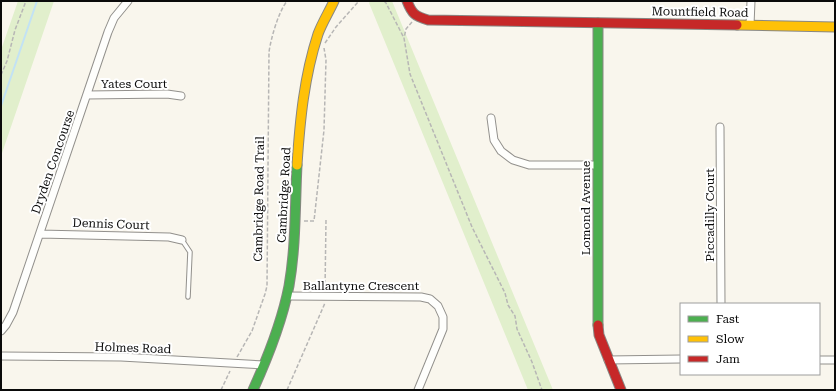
<svg xmlns="http://www.w3.org/2000/svg" width="836" height="391" font-family="'Roboto Serif',serif">
<style>
.green{fill:#e1efcc}
.lines{fill:none;stroke-linecap:round;stroke-linejoin:round}
.stream{stroke:#c2e2f4;stroke-width:2}
.lane-casing{stroke:#92908c;stroke-width:5.5}
.street-casing{stroke:#92908c;stroke-width:9}
.fast-casing{stroke:#888783;stroke-width:11}
.slow-casing{stroke:#888783;stroke-width:11}
.jam-casing{stroke:#888783;stroke-width:11}
.path{stroke:#b7b6b5;stroke-width:1.5;stroke-dasharray:4 2;stroke-linecap:butt}
.lane{stroke:#fefefc;stroke-width:3.5}
.street{stroke:#fefefc;stroke-width:7}
.fast{stroke:#4caf50;stroke-width:9}
.slow{stroke:#ffc107;stroke-width:9}
.jam{stroke:#c62828;stroke-width:9}
.labels{text-anchor:middle;stroke-width:4;stroke-linejoin:round;paint-order:stroke}
.street-label{font-size:12px;fill:#0a0a0a;stroke:#fff}
</style>
<rect width="100%" height="100%" fill="#f9f6ed"/>
<path class="green" d="M18,1H54L1,156V50Z
M370,1H392L553,390H528L369,3Z"/>
<g class="lines">
<path class="stream" d="M1,106L37,1"/>
<g class="lane-casing">
<path id="lane" d="M182,240L190,252L188,297"/>
</g>
<g class="street-casing">
<path id="street" d="M750,25L751,1
M87,95L167,94L181,96
M491,118L494,140L501,151L513,160L529,165H598
M720,127L721,304
M40,234L169,237L182,240
M287,296L421,297L430,299L438,306L443,317V329L418,390
M1,331L6,325L13,312L108,32L114,18L128,1
M1,356L121,357L264,365
M608,360L681,359
M819,360H835"/>
</g>
<g class="fast-casing">
<path id="fast" d="M598,23V325
M253,390C268,357 282,322 289,286C296,246 295,205 297,165"/>
</g>
<g class="slow-casing">
<path id="slow" d="M737,25L835,27
M297,165C300,120 304,77 318,34C322,23 329,12 334,1"/>
</g>
<g class="jam-casing">
<path id="jam" d="M407,1C412,14 415,16 428,20L737,25
M598,325L599,335L621,390"/>
</g>
<path class="path" d="M384,1L386,3L404,38
M412,22L406,29L404,38L410,74L472,227L505,293L508,305L515,316L517,329L532,362L542,390
M325,43L336,27L359,1
M1,75L7,61L15,30L26,1
M304,221H314L324,130L326,60L324,48
M325,290L326,220
M237,357L252,331L265,294L267,286L269,52C271,38 278,13 287,1
M221,390L230,371
M287,390L325,303"/>
<use href="#lane" class="lane"/>
<use href="#street" class="street"/>
<use href="#fast" class="fast"/>
<use href="#slow" class="slow"/>
<use href="#jam" class="jam"/>
</g>
<g class="labels">
<g class="street-label">
<text transform="translate(700 12) rotate(1)" y="4">Mountfield Road</text>
<text x="134" y="88">Yates Court</text>
<text transform="translate(53 162) rotate(-71)" y="4">Dryden Concourse</text>
<text transform="translate(284 195) rotate(-87)" y="4">Cambridge Road</text>
<text transform="translate(259 199) rotate(-89)" y="4">Cambridge Road Trail</text>
<text transform="translate(586 208) rotate(-90)" y="4">Lomond Avenue</text>
<text transform="translate(710 215) rotate(-90)" y="4">Piccadilly Court</text>
<text transform="translate(111 224) rotate(2)" y="4">Dennis Court</text>
<text x="361" y="290">Ballantyne Crescent</text>
<text transform="translate(133 348) rotate(2)" y="4">Holmes Road</text>
</g>
</g>
<rect width="836" height="391" fill="none" stroke="#0a0a0a" stroke-width="4"/>
<rect x="680" y="303" width="140" height="72" fill="#ffffff" stroke="#9d9d9d"/>
<rect x="688" y="316" width="20" height="6" fill="#4caf50" stroke="#9d9d9d"/>
<text x="716" y="323" font-size="12" fill="#0a0a0a">Fast</text>
<rect x="688" y="336" width="20" height="6" fill="#ffc107" stroke="#9d9d9d"/>
<text x="716" y="343" font-size="12" fill="#0a0a0a">Slow</text>
<rect x="688" y="356" width="20" height="6" fill="#c62828" stroke="#9d9d9d"/>
<text x="716" y="363" font-size="12" fill="#0a0a0a">Jam</text>
</svg>
